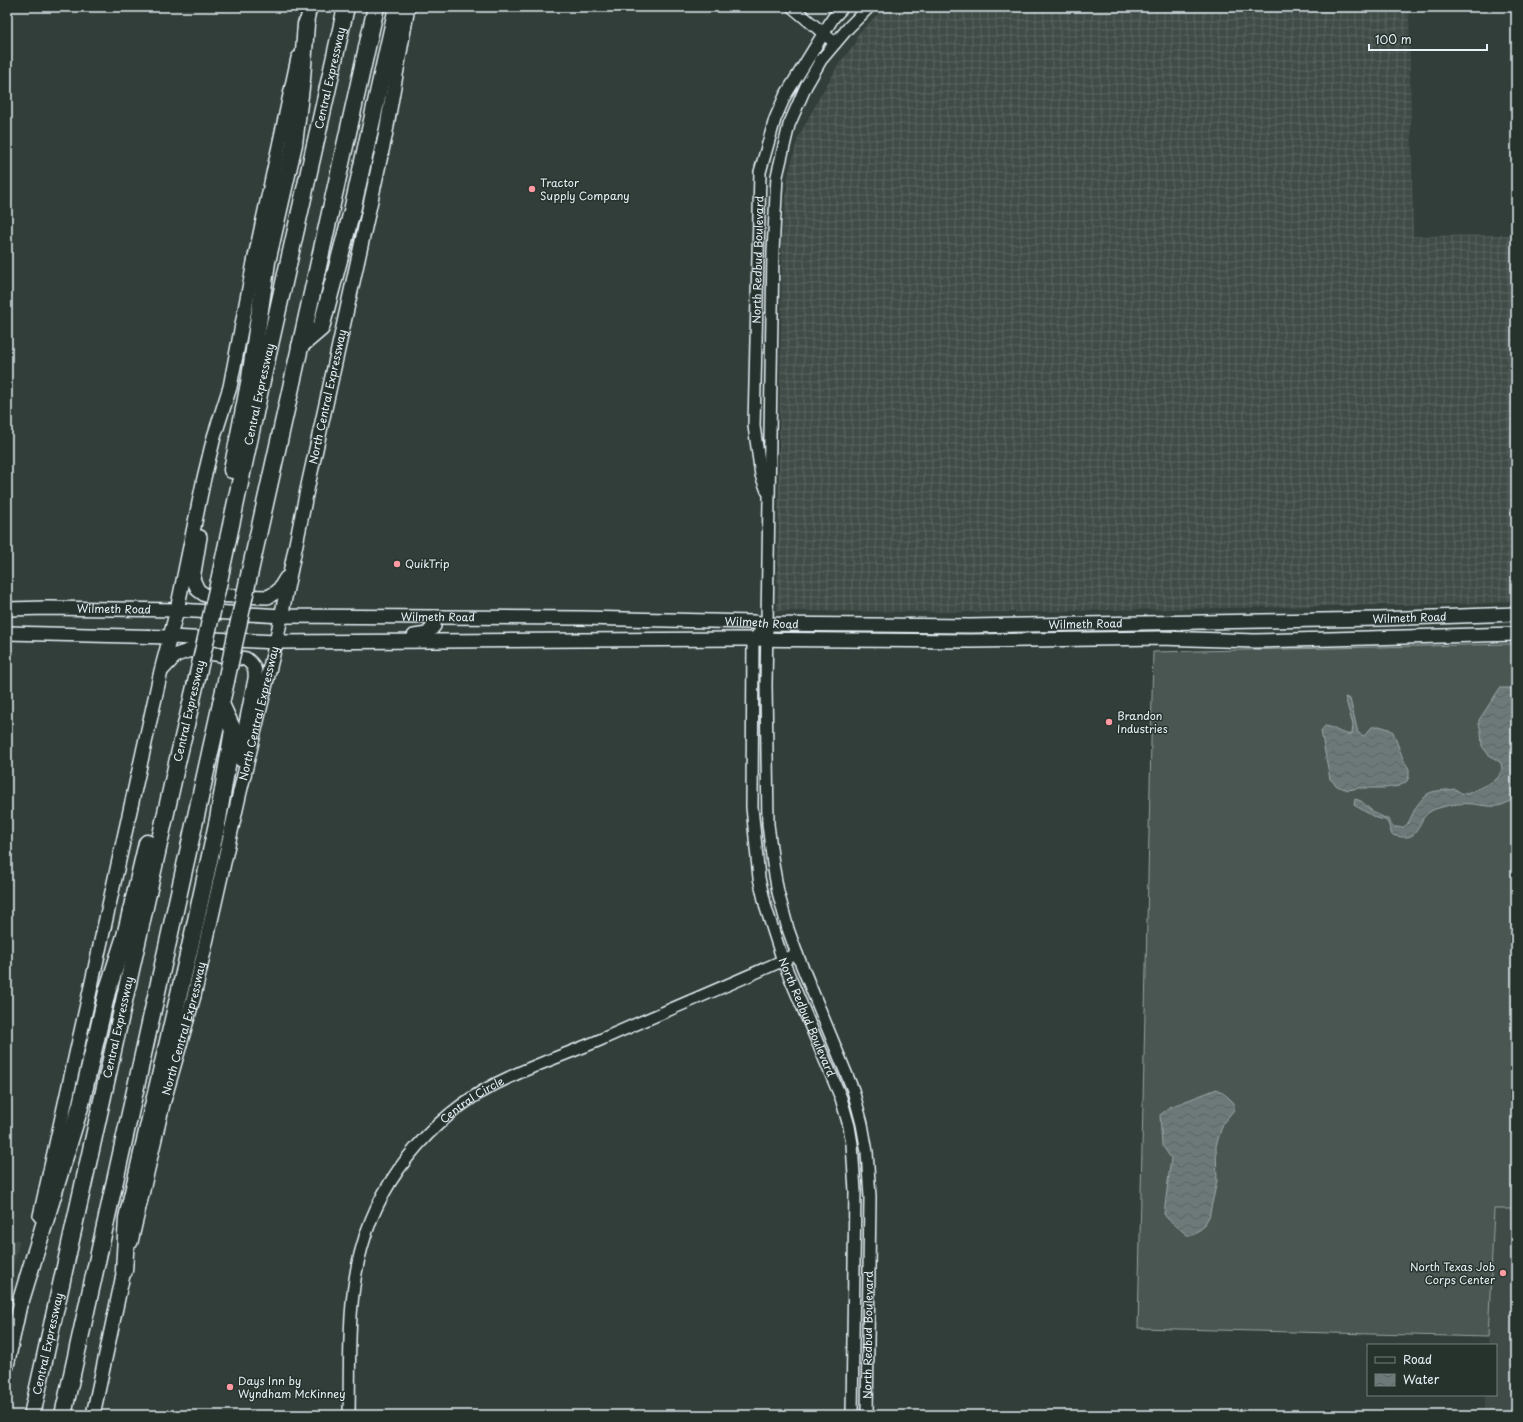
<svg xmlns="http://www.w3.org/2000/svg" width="1523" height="1422" font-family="'Playpen Sans',sans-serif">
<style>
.built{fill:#3f4b46}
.industrial{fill:url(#industrial-grid)}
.grass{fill:#495651;stroke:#98a4a4}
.water{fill:url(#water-waves);stroke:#9ea9ab}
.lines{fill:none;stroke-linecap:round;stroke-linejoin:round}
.minor-casing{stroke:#e8f1f8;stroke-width:14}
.major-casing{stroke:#e8f1f8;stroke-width:16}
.highway-casing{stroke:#e8f1f8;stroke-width:19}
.minor{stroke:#26332d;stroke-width:11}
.major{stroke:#26332d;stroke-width:13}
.highway{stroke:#26332d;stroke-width:16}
.highway-bridge-casing{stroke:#e8f1f8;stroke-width:19;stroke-linecap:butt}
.highway-bridge{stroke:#26332d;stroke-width:16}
.poi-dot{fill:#ff9aa2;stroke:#26332d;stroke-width:1.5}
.labels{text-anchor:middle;stroke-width:3;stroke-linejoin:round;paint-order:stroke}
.street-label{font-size:11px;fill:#e8f1f8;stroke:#26332d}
.poi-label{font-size:11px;fill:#e8f1f8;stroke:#26332d;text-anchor:start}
</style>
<defs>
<pattern id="industrial-grid" width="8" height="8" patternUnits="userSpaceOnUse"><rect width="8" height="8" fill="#3f4b46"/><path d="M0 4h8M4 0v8" fill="none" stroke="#5b6561"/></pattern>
<pattern id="water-waves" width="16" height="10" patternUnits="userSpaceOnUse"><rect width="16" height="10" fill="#6d7978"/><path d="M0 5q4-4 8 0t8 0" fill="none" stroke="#5b6363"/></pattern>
</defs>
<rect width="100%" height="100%" fill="#323e39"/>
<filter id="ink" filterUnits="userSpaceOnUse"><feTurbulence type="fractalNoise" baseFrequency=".025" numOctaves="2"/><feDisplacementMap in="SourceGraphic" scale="8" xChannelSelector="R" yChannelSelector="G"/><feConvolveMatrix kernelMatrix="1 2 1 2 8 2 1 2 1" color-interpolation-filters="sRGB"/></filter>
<g filter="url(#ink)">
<path class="built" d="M1494,1208L1516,1209V1415H1485V1395H1496V1345H1488Z
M7,1239L20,1240L7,1291Z"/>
<path class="industrial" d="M885,7H1409L1413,236L1516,235V600L1494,603L1016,612L777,611L782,261L781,240L789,172L798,138L818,100L840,62L856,43V36Z"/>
<path class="grass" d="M1511,644H1516V1209H1494L1488,1337L1138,1328L1153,652Z"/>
<path class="water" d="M1500,688H1516V797C1510,801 1505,805 1497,806C1490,807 1481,805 1473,804C1463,803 1452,804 1442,807C1439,808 1434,809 1431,811C1413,822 1424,844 1392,835L1388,823L1385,820L1376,818L1354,805L1355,799L1361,801L1373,812L1389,820L1392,826C1408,831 1408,822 1414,811C1416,806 1421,800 1425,796C1432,789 1446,791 1455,789L1461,793L1467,794L1490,783L1498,778L1502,769L1501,763L1488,754L1482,746L1481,731L1479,724V720Z
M1345,697L1350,699L1358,733L1364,736L1372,727L1379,726L1389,729L1393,732L1403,759L1409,769V776L1407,781L1399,786L1384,788H1359L1348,790L1337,786L1330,779L1321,731L1325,726C1335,727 1342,736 1352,734L1353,725Z
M1217,1089L1228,1097L1234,1103V1110L1223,1123L1216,1146L1217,1181L1209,1217L1202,1228L1193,1235H1187L1167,1218L1164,1214L1171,1158L1162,1145L1160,1115L1170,1107Z"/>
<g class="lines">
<g class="minor-casing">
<g id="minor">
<path d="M792,7L835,43"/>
<path id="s1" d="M767,491L761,475L754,426L760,172L775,119L785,96L833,18L843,7"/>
<path id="s2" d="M759,633L753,640L752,807L759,878L766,908L783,961L841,1098L849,1126L852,1144L855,1191L852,1415"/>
<path id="s3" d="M349,1415C350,1362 347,1298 362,1247C382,1173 440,1108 510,1077C539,1063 570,1053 600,1040C665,1011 732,984 797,954"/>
<path id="s4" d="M867,1415L870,1197L867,1152L862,1124L853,1090L797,954L788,929L778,892L773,864L768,824L766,685L773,251L777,176L789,125L806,86L821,60L849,27L869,7"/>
</g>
</g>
<g class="major-casing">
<g id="major">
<path d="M304,33L310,7"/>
<path d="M200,537L193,579L198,590L205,595L268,597L278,591L286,578"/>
<path id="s5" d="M7,609L47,608L177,610L282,616L582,618L753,622L767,624L970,626L1379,619L1516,614"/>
<path d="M7,633L170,637L276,642L741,639L970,641L1160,638L1255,641L1516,634"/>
<path d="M414,636L427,634L434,626L435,617"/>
<path d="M162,670L176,655L191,650L246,659C254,665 256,669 255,679L243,738L241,760"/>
<path d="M40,1216L161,671L177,610L204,478L214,437L230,387L255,257L298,58"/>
<path id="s6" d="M131,1242L163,1104L194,996L239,796L276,642L307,490L385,137L408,7"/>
<path d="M7,1366L23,1291"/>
<path d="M93,1415L126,1261"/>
</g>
</g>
<g class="highway-casing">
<g id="highway">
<path d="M300,346L321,328L352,211L397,7"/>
<path d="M232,470L250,378L267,262L294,144L302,79L306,24"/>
<path d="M250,571L376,7"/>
<path id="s7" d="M219,581L261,385L346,7"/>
<path d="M124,1271L127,1218L195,925L218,819L227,766L233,730L221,704"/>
<path d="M21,1300L81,1104L107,992L125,936L147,843"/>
<path id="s8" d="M32,1415L177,763L197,678"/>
<path d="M63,1415L226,681"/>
</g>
</g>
<use href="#minor" class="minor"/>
<use href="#major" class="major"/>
<use href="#highway" class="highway"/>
<g class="highway-bridge-casing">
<path id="highway-bridge" d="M197,678L219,581
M226,681L250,571"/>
</g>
<use href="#highway-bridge" class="highway-bridge"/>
</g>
</g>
<g class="poi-dot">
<circle cx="532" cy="189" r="4"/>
<circle cx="397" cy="564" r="4"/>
<circle cx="1109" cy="722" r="4"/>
<circle cx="1503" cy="1273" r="4"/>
<circle cx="230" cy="1387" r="4"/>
</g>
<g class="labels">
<g class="street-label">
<text dy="4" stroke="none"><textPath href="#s7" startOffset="515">Central Expressway</textPath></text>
<text dy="4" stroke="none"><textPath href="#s1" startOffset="233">North Redbud Boulevard</textPath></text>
<text dy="4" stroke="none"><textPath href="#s7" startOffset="191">Central Expressway</textPath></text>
<text dy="4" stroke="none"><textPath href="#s6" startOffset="868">North Central Expressway</textPath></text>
<text dy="4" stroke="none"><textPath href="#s5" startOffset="107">Wilmeth Road</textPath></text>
<text dy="4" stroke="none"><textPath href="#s5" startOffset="431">Wilmeth Road</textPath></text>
<text dy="4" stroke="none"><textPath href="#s5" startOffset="1403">Wilmeth Road</textPath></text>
<text dy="4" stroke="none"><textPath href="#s5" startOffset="755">Wilmeth Road</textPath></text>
<text dy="4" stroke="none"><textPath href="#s5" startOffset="1079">Wilmeth Road</textPath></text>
<text transform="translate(189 711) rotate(-77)" y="4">Central Expressway</text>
<text dy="4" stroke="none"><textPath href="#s6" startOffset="544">North Central Expressway</textPath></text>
<text dy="4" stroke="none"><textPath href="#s2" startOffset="395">North Redbud Boulevard</textPath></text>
<text dy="4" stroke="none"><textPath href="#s8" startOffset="397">Central Expressway</textPath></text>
<text dy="4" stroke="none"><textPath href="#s6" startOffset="220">North Central Expressway</textPath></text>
<text dy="4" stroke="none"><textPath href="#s3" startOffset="357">Central Circle</textPath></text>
<text dy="4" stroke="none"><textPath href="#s4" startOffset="80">North Redbud Boulevard</textPath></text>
<text dy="4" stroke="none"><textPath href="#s8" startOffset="73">Central Expressway</textPath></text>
</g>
<g class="poi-label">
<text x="540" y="187">Tractor<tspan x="540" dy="13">Supply Company</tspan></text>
<text x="405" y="568">QuikTrip</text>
<text x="1117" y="720">Brandon<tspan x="1117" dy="13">Industries</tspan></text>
<text x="1495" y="1271" text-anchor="end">North Texas Job<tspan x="1495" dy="13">Corps Center</tspan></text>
<text x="238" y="1385">Days Inn by<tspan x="238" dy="13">Wyndham McKinney</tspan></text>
</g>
</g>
<rect width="1523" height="1422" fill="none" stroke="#26332d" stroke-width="24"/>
<rect x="12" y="12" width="1499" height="1398" fill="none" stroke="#e8f1f8" stroke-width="1.5" filter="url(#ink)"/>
<rect x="1367" y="1344" width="130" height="52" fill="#26332d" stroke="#747f7e"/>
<rect x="1375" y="1357" width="20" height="6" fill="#26332d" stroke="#747f7e"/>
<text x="1403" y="1364" font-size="12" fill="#e8f1f8">Road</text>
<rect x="1375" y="1374" width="20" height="12" fill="url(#water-waves)" stroke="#747f7e"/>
<text x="1403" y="1384" font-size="12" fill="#e8f1f8">Water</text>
<path d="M1369 44v6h118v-6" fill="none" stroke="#e8f1f8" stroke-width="2"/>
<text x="1375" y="44" font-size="12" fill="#e8f1f8" stroke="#26332d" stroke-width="3" paint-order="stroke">100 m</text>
</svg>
